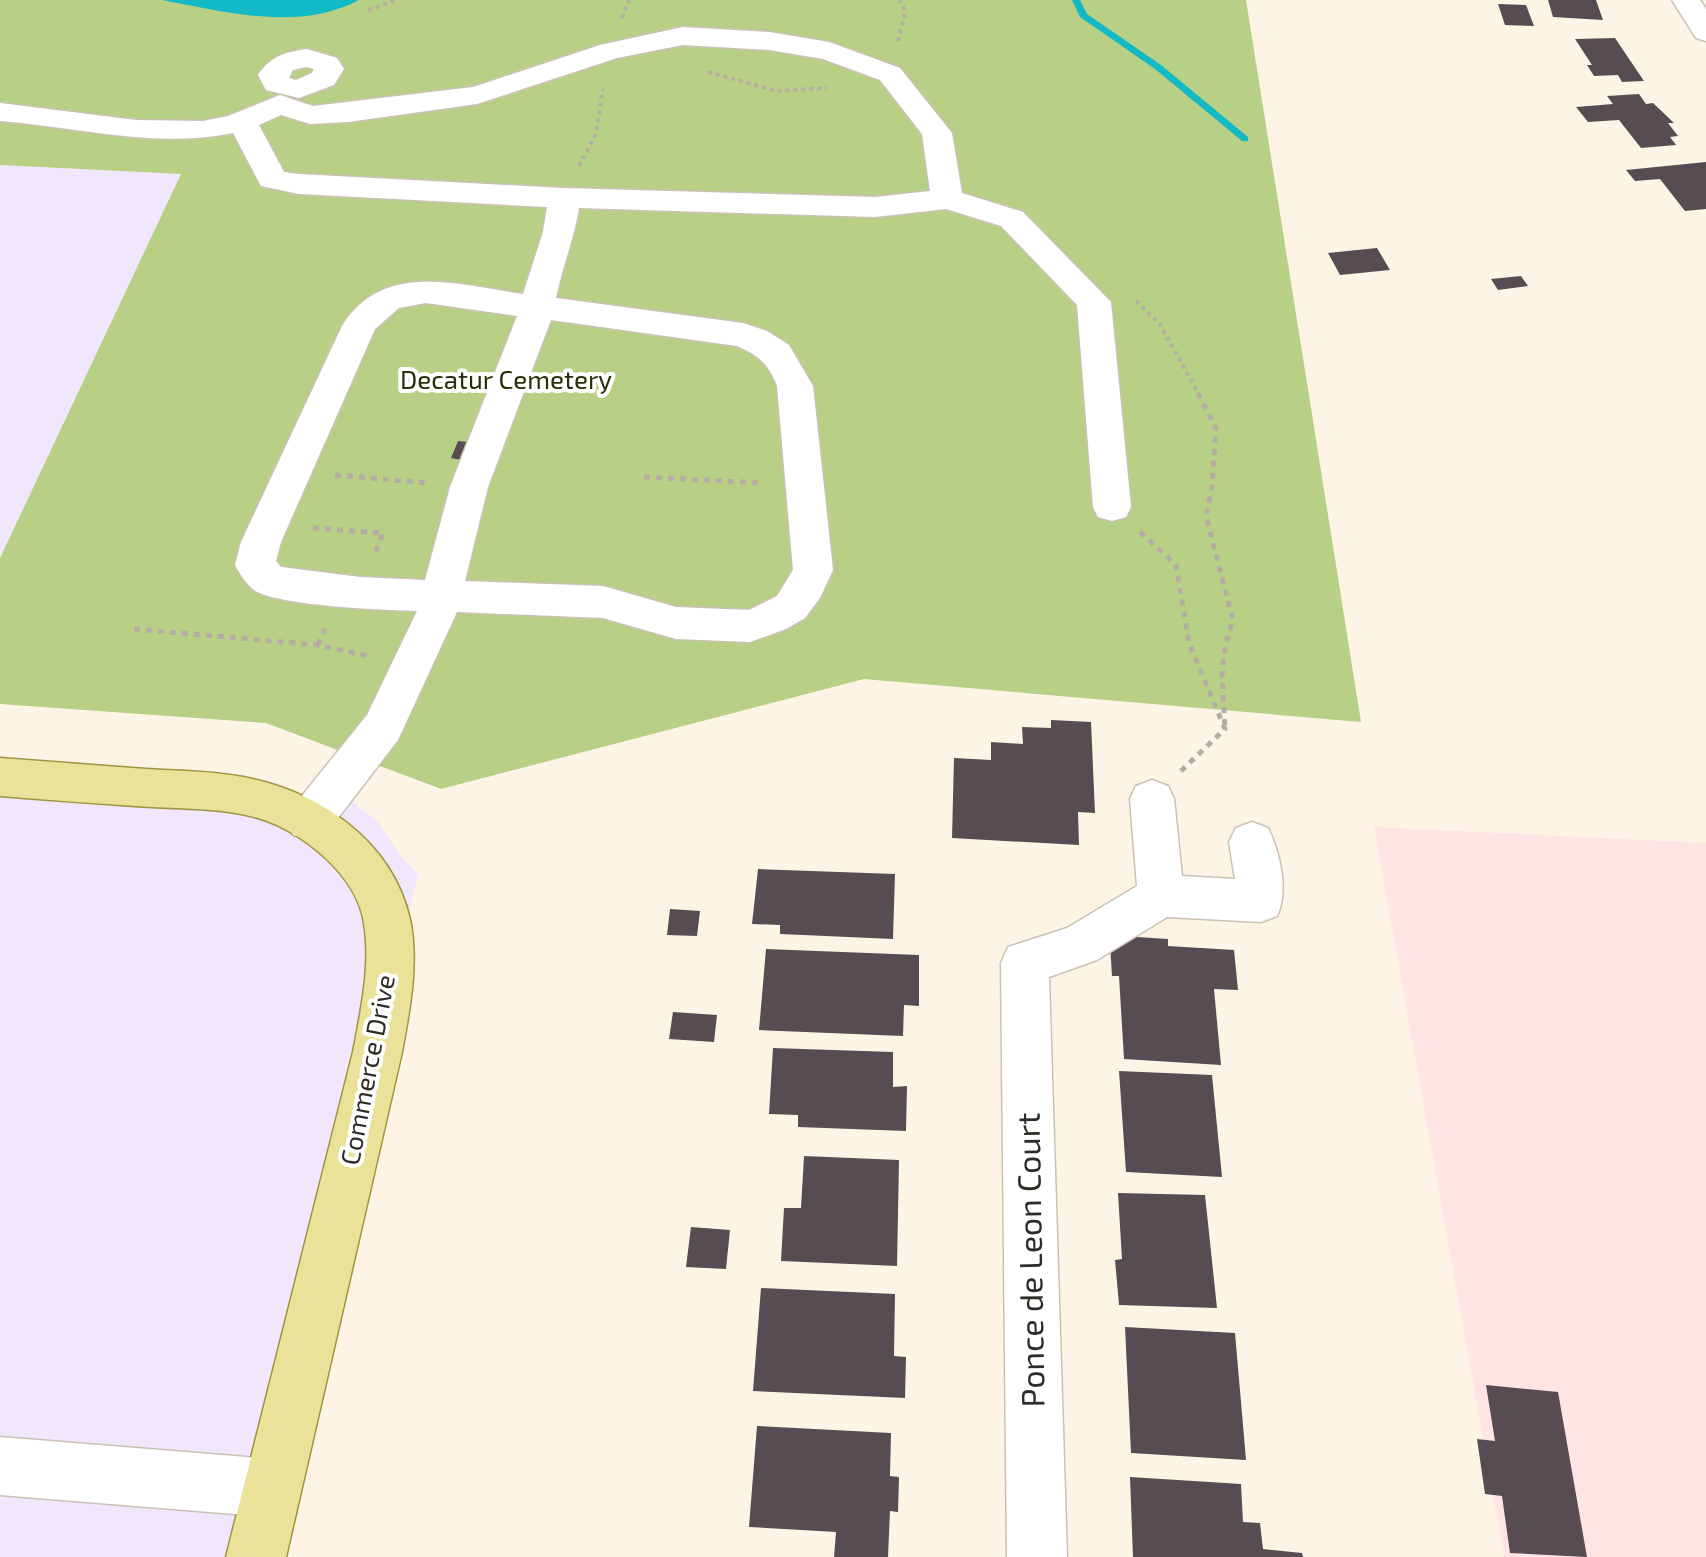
<svg xmlns="http://www.w3.org/2000/svg" width="1706" height="1557" font-family="'Exo 2',sans-serif">
<style>
.commercial{fill:#f1e7fc}
.education{fill:#ffe4e4}
.green{fill:#b8d086}
.water{fill:#13bac6}
.lines{fill:none;stroke-linecap:round;stroke-linejoin:round}
.stream{fill:#13bac6;fill-rule:evenodd}
.building{fill:#584c53}
.minor-casing{stroke:#cbc2b5;stroke-width:3}
.major-casing{stroke:#9e9644;stroke-width:3}
.path-far1{stroke:#b5ada3;stroke-width:4;stroke-dasharray:4 4;stroke-linecap:butt}
.path{stroke:#b5ada3;stroke-width:5;stroke-dasharray:6 6;stroke-linecap:butt}
.minor{fill:#fff;fill-rule:evenodd}
.major{fill:#e9e298;fill-rule:evenodd}
.labels{text-anchor:middle;stroke-width:8;stroke-linejoin:round;paint-order:stroke}
.park-label{font-size:26px;fill:#26300a;stroke:#fff}
.street-label{font-size:26px;fill:#2f2b26;stroke:#fff}
.near-street-label{font-size:32px;fill:#2f2b26;stroke:#fff}
</style>
<rect width="100%" height="100%" fill="#fef4e6"/>
<path class="commercial" d="M0,165L181,174L0,558Z
M0,770L351,801L377,821L400,855L418,874L256,1557H0Z"/>
<path class="education" d="M1374,827L1706,843V1557H1504Z"/>
<path class="green" d="M0,0H1246L1361,722L864,679L441,789L266,723L0,704V558L181,174L0,165Z"/>
<path class="water" d="M162,0H359C299,32 226,12 162,0Z"/>
<g class="lines">
<path class="stream" d="M1072,0H1080L1087,14L1161,65L1248,137V141H1242L1155,69L1080,17Z"/>
</g>
<path class="building" d="M1548,0H1596L1603,20L1553,17Z
M1498,4L1526,5L1534,26L1505,25Z
M1615,38L1644,81L1622,82L1618,75L1594,76L1587,65H1592L1575,39Z
M1639,94L1646,104L1653,103L1674,123H1668L1678,136L1670,137L1676,145L1641,148L1619,120L1588,122L1576,107L1613,104L1607,96Z
M1706,162V209L1685,211L1660,179L1635,181L1626,170Z
M1377,248L1390,270L1340,275L1328,253Z
M1521,276L1528,286L1498,290L1491,279Z
M458,441L480,443L472,462L451,458Z
M1051,720L1091,722L1095,813L1078,812L1079,845L952,838L954,758L991,760V742L1023,744L1022,727L1051,728Z
M758,869L895,874L893,939L780,934V925L752,924Z
M670,909L700,911L697,936L667,935Z
M1122,936L1168,939V946L1234,950L1238,990L1214,989L1221,1065L1124,1059L1119,976H1112L1110,944Z
M766,949L919,955V1006L904,1005L903,1036L759,1030Z
M673,1012L717,1015L714,1042L669,1039Z
M773,1048L893,1052V1087L907,1086L906,1131L798,1127V1115L769,1114Z
M1119,1071L1212,1075L1222,1177L1126,1172Z
M804,1156L899,1160L897,1266L781,1261L784,1208H801Z
M1118,1193L1205,1195L1217,1308L1119,1305L1115,1260L1122,1259Z
M691,1227L730,1230L726,1269L686,1267Z
M761,1288L895,1294L894,1356L906,1357L905,1398L753,1391Z
M1125,1327L1235,1333L1246,1460L1131,1453Z
M1486,1385L1558,1392L1587,1557L1510,1553L1502,1496L1485,1494L1477,1439L1495,1441Z
M757,1426L891,1433L890,1476L899,1477L898,1512L890,1511L888,1557H834L836,1532L749,1527Z
M1130,1477L1241,1484L1243,1522L1260,1523L1263,1549L1302,1553L1303,1557H1133Z"/>
<g class="lines">
<g class="minor-casing">
<path id="minor" d="M1672,0H1700L1706,9V41L1696,38Z
M683,27L769,32L829,42L900,68L952,133L962,193L1023,212L1111,302L1131,507L1126,517L1112,521L1098,517L1093,507L1077,305L1001,226L946,209L875,217L579,208C574,239 562,268 556,298L743,323L767,331L789,345L813,386L833,570L820,598L805,618L786,629L750,642L676,639L603,618L457,612L398,740L325,835L309,840L293,835L287,821L293,807L367,715L417,611C386,610 277,606 254,590C246,584 240,574 235,565L241,542L342,326C383,260 459,285 523,294L543,232L547,207L299,194L261,186L233,133C154,149 78,127 0,121V103L136,120L203,121L228,116L280,95L313,106L473,87L600,45ZM683,45L769,50L823,59L880,80L922,134L930,191L875,197L564,188L299,174L284,172L259,125L281,115L310,124L348,122L477,104L617,58ZM426,303L517,316L450,487L425,580L360,577L281,567L276,561L281,542L375,329L399,308ZM551,320L737,346C758,355 769,364 777,386L793,570L777,596L749,610L676,607L603,586L465,581L488,487Z
M307,49L337,58L344,69L334,85L299,98L266,90L258,75C271,56 285,52 307,49ZM306,67L314,69L312,73L296,80L289,78L293,70Z
M1152,780L1168,786L1174,799L1182,876L1235,879L1229,842L1236,828L1252,822L1268,828C1280,852 1289,891 1277,916L1261,922L1167,917L1097,960L1049,977L1067,1557H1007L1001,963L1008,947L1067,928L1137,886L1130,799L1136,786Z
M0,1437L272,1459L293,1467L301,1488L293,1509L272,1517L0,1495Z"/>
</g>
<g class="major-casing">
<path id="major" d="M0,758C49,762 97,765 146,769C178,771 211,771 243,777C318,791 392,840 410,919C419,962 410,1009 402,1052L286,1557H226L353,1052C361,1009 372,962 363,918C354,875 307,836 267,821C232,808 190,809 152,807C102,804 51,800 0,796Z"/>
</g>
<path class="path-far1" d="M368,10L397,0
M622,18L629,0
M898,41L905,12L900,0
M708,72L777,91L827,88
M579,166L596,134L603,89
M1136,301L1160,324L1199,395"/>
<path class="path" d="M1198,393L1216,429L1212,486L1206,516L1233,620L1225,646L1222,675L1225,729
M335,475L428,483
M644,477L764,483
M313,528L383,533L374,556
M1140,532L1176,565L1189,643L1225,729L1181,771
M134,629L318,645L368,656
M318,645L326,627"/>
<use href="#minor" class="minor"/>
<use href="#major" class="major"/>
</g>
<g class="labels">
<g class="park-label">
<text x="506" y="389">Decatur Cemetery</text>
</g>
<g class="street-label">
<text transform="translate(368 1070) rotate(-79)" y="9">Commerce Drive</text>
</g>
<g class="near-street-label">
<text transform="translate(1031 1260) rotate(-91)" y="11">Ponce de Leon Court</text>
</g>
</g>
</svg>
